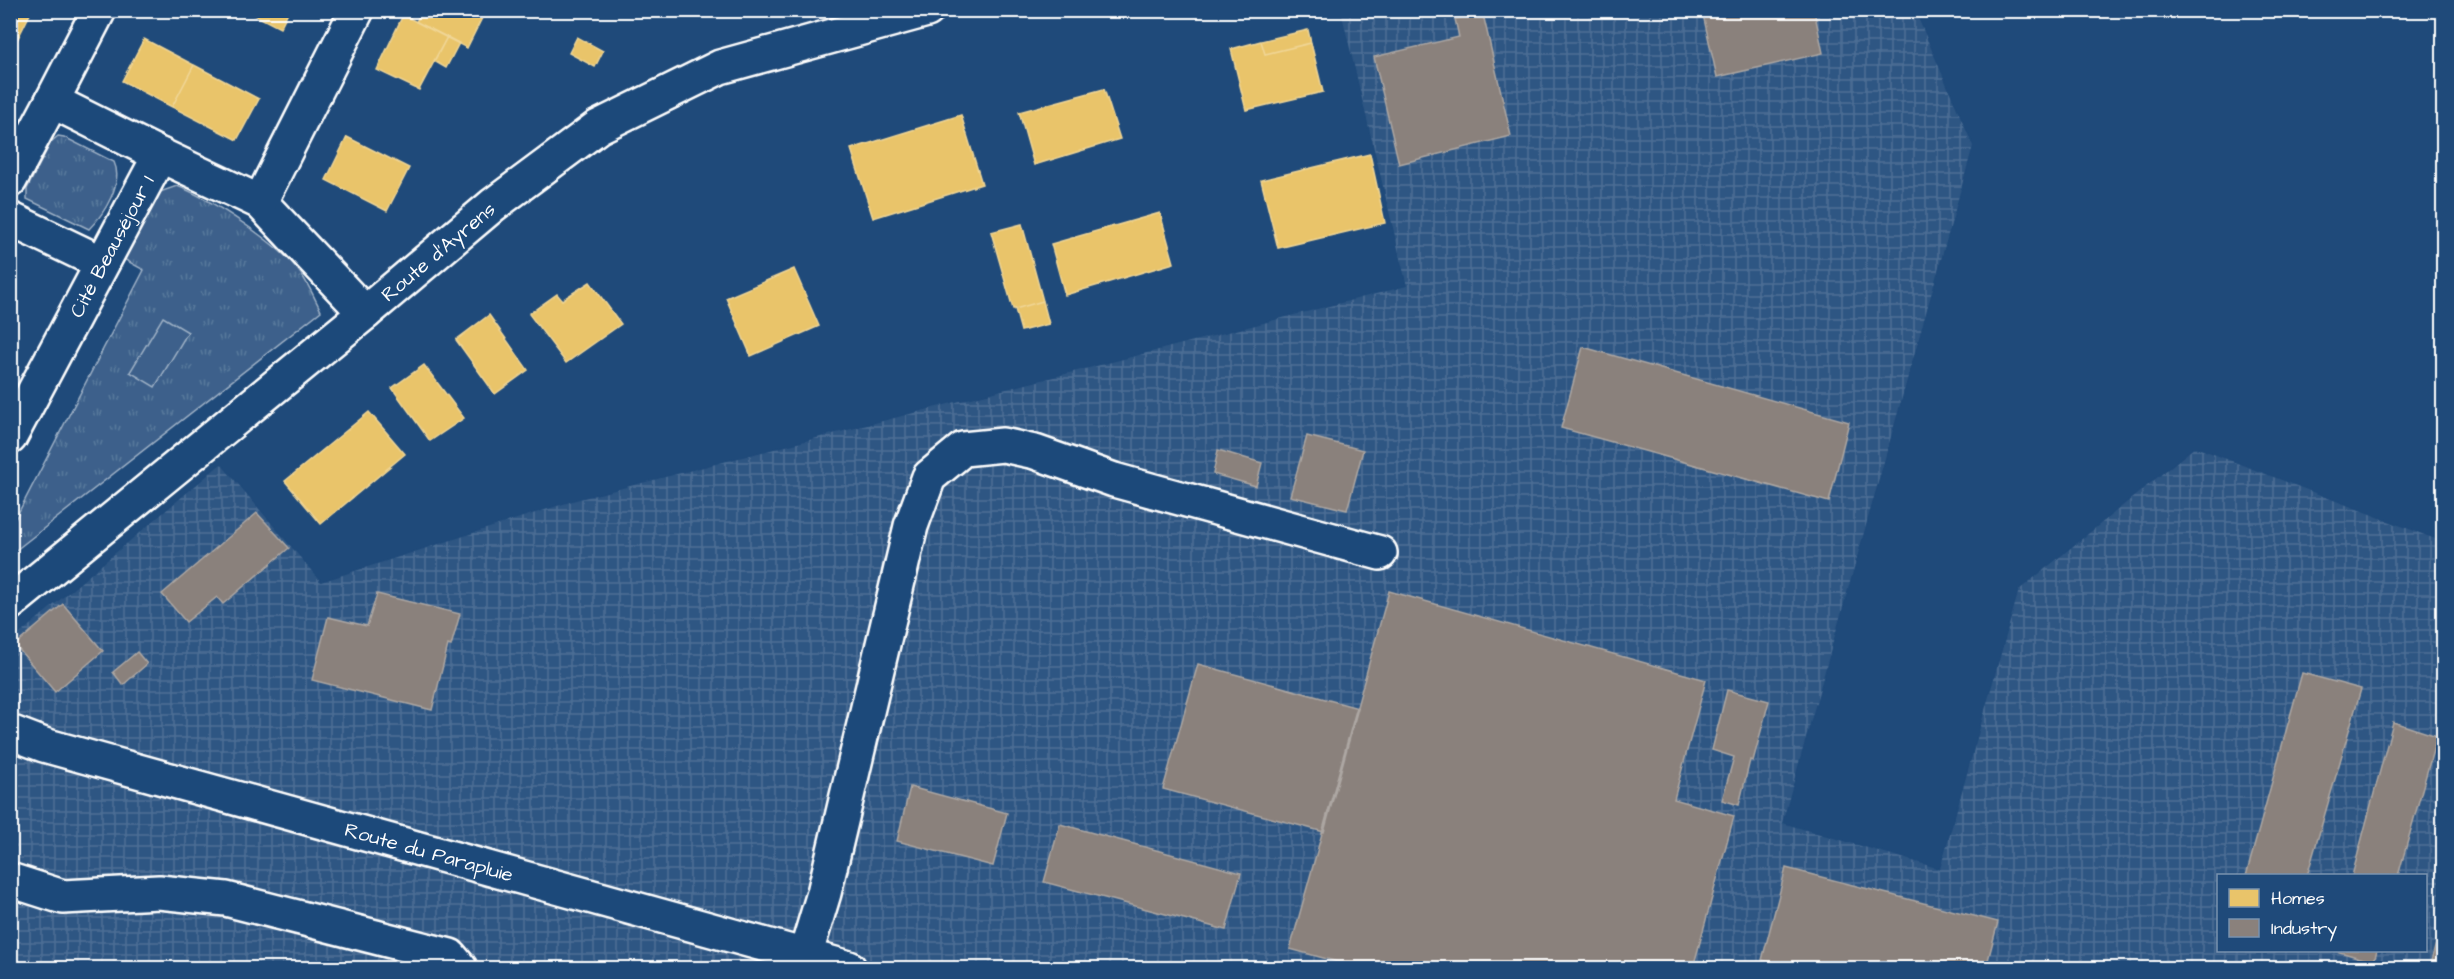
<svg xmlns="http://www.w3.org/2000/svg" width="2454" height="979" font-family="'Architects Daughter',sans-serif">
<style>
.industrial{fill:url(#industrial-grid);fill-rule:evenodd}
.grass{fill:url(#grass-tufts);stroke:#9eb0c5;stroke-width:1.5}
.garden{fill:#3c618b;stroke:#9eb0c5;stroke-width:1.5}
.homes{fill:#e9c46a;stroke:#f0d697;stroke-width:1.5}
.industry{fill:#8a817c;stroke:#ada7a3;stroke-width:1.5}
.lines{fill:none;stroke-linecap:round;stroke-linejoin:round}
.minor-casing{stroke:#fff;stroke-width:38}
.minor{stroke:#1f4a7a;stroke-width:33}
.labels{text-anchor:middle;stroke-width:6;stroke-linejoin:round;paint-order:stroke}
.street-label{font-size:20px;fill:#fff;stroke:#1f4a7a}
</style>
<defs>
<pattern id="industrial-grid" width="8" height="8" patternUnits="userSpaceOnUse" patternTransform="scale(1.5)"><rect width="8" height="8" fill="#2e5683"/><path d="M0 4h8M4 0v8" fill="none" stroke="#4d6f96"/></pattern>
<pattern id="grass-tufts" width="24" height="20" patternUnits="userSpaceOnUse" patternTransform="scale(1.5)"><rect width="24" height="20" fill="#3c618b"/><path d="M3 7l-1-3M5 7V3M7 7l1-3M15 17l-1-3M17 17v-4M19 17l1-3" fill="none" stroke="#59799c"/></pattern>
</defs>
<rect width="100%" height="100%" fill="#1f4a7a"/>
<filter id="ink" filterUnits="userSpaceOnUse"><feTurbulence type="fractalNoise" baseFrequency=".0167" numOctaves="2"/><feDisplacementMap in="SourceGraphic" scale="12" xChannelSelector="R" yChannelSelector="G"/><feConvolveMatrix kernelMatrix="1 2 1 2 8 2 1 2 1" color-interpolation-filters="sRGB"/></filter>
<g filter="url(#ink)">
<path class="industrial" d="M1341,11H1915L1973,146L1782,823L1940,869L2019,590L2195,447L2443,542V968H11L10,642L221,464L321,582L576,500L1407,286ZM2218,876H2426V950H2218Z"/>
<path class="grass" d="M58,136L64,137L114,162C124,183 104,214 89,229L27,199V189L51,142Z
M177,186C208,197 283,246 301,274C309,285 315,299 321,311L11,554V527L144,270L120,257L154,194Z"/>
<path class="garden" d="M163,317L188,332L155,387L130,372Z"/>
<path class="homes" d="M10,10H32L17,40L10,37Z
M245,10H289L280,28Z
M422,10H486L467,48L416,22Z
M403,15L447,37L419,90L377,70Z
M1308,30L1311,43L1265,54L1261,41Z
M447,37L459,43L446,68L434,61Z
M577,37L603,51L595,67L569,53Z
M144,39L194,65L172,107L122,81Z
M1261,41L1265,54L1311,43L1323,92L1246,110L1231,49Z
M194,65L259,99L237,140L172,107Z
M1104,89L1120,139L1034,165L1019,112Z
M961,115L982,184L873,218L851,149Z
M347,137L409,168L387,211L326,180Z
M1370,154L1385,223L1278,248L1261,180Z
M1160,213L1174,263L1065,295L1051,244Z
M1022,224L1043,301L1015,309H1013L991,232Z
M794,269L819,326L751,356L726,298Z
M590,282L621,324L566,363L529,314L557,294L562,300Z
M1043,301L1049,324L1021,331L1015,309Z
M489,315L528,370L495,394L456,340Z
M424,365L464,418L430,441L392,388Z
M369,412L405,454L321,524L285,481Z"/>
<path class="industry" d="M1702,10H1814L1823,53L1717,77Z
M1483,14L1511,136L1399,164L1374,57L1459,37L1455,19Z
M1583,347L1849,422L1829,502L1561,428Z
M1307,436L1363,450L1347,510L1290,496Z
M1218,450L1262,463L1256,486L1213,474Z
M257,513L289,548L223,604L217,597L186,622L162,594Z
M1389,591L1706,680L1674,799L1734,816L1693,968H1360L1290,949Z
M377,594L460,614L451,646L448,645L432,710L312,680L328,617L367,626Z
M63,604L103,651L55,692L15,645Z
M137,652L147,664L123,685L113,672Z
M1198,664L1358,708L1324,832L1163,789Z
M2302,673L2361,689L2307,876H2246Z
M1727,690L1769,701L1753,761L1750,760L1739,805L1722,800L1734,757L1712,750Z
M2393,722L2437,736L2398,876H2352Z
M910,787L1007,813L993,866L897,841Z
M1060,824L1241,873L1226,930L1044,882Z
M1786,868L1998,922L1986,968H1795L1762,960Z
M2444,916V968H2429Z
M2333,950H2377L2374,962Z"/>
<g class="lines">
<g class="minor-casing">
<g id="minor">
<path d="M357,10L260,202L365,313"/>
<path d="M52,101L99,10"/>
<path d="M10,180L52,101L160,155"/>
<path d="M10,219L102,263"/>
<path id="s1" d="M10,437L160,155L260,202"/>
<path id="s2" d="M10,603L365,313L493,205L598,127L720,67L927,10"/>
<path id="s3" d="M10,732L44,745L849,968"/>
<path d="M10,880L63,897L159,892L226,899L450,956L460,968"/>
<path d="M805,956L824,893L911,526L929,477L963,449L1003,445L1035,452L1114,480L1380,553"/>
</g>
</g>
<use href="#minor" class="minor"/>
</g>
</g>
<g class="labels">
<g class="street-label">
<text dy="7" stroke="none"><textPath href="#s1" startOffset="216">Cité Beauséjour 1</textPath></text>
<text dy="7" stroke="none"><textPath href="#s2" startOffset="554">Route d'Ayrens</textPath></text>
<text dy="7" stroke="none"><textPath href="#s3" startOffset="436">Route du Parapluie</textPath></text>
</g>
</g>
<rect width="2454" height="979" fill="none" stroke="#1f4a7a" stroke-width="36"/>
<rect x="18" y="18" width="2418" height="943" fill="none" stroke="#fff" stroke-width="2" filter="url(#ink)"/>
<rect x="2217" y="874" width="210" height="78" fill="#1f4a7a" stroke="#7992af" stroke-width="1.5"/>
<rect x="2229" y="889" width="30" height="18" fill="#e9c46a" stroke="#7992af" stroke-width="1.5"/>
<text x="2271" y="904" font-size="18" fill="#ffffff">Homes</text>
<rect x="2229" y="919" width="30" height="18" fill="#8a817c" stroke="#7992af" stroke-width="1.5"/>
<text x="2271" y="934" font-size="18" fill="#ffffff">Industry</text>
</svg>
